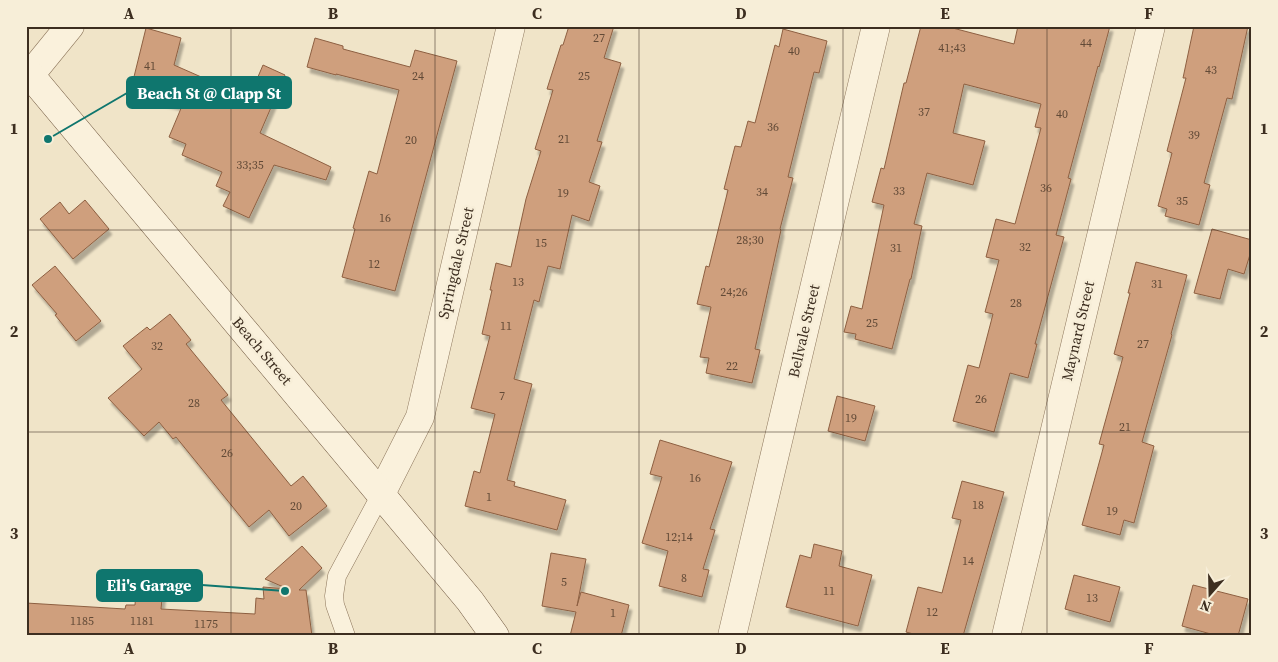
<svg xmlns="http://www.w3.org/2000/svg" width="1278" height="662" font-family="'Source Serif 4',serif">
<style>
.building{fill:#cf9f7d;stroke:#8d5f41;filter:url(#shadow)}
.lines{fill:none;stroke-linecap:round;stroke-linejoin:round}
.lane-casing{stroke:#8d765c;stroke-width:19}
.street-casing{stroke:#8d765c;stroke-width:29}
.secondary-casing{stroke:#6f573f;stroke-width:29}
.lane{stroke:#faf1dc;stroke-width:18}
.street{stroke:#faf1dc;stroke-width:28}
.secondary{stroke:#faf1dc;stroke-width:28}
.grid{fill:none;stroke:#3d2e20;stroke-width:1;stroke-opacity:0.55}
.labels{text-anchor:middle;stroke-width:5;stroke-linejoin:round;paint-order:stroke}
.number-label{font-size:12px;fill:#624a37}
.street-label{font-size:15px;fill:#3d2e20;stroke:#f7eed8}
.leader{fill:none;stroke:#0f766e;stroke-width:2}
.callout-dot{fill:#0f766e;stroke:#f7eed8;stroke-width:2}
.callout{fill:#0f766e;stroke:#0f766e;stroke-width:2}
.callout-label{font-size:16px;text-anchor:middle;font-weight:bold;fill:#fff}
.neatline{fill:none;stroke:#3d2e20;stroke-width:2}
.grid-label{font-size:16px;text-anchor:middle;font-weight:bold;fill:#3d2e20}
</style>
<defs>
<filter id="shadow"><feDropShadow dx="3" dy="5.5" stdDeviation="1" flood-color="#0004"/></filter>
</defs>
<rect width="100%" height="100%" fill="#f0e4c8"/>
<path class="building" d="M569,26H614L604,58L621,63L597,141L602,142L589,182L600,186L589,221L572,215L560,269L548,266L539,302L534,300L514,379L532,384L507,480L515,482L514,486L566,500L557,530L465,506L474,471L480,473L495,414L471,408L490,336L482,334L492,290H490L496,263L511,267L526,199L541,151L535,149L553,90L547,89L561,45H563Z
M921,26H945L1014,44L1018,26H1110L1099,67L1098,66L1068,178L1071,179L1056,235L1064,237L1035,344H1037L1028,378L1010,373L994,432L953,421L968,365L979,368L993,314L985,312L999,260L986,257L996,219L1015,224L1041,128L1035,127L1041,104L964,84L953,133L985,141L973,185L927,173L914,224L922,226L911,279H910L892,349L855,339L856,334L844,332L851,306L862,309L884,205L872,202L881,168L884,169L904,83H906Z
M1194,26H1248L1232,99L1227,98L1204,183L1210,185L1199,225L1165,216L1167,209L1158,206L1172,153L1167,151L1186,78H1183Z
M146,28L181,38L174,65L249,98L263,65L285,75L260,133L331,167L326,180L274,165L249,218L223,206L230,192L216,186L222,172L182,155L186,144L169,137L182,106L130,93Z
M783,29L827,41L819,73L814,72L788,177L793,178L780,229L781,230L755,349L760,350L752,383L706,373L709,358L700,357L711,307L697,304L706,266L709,267L728,190L724,189L735,146L741,147L748,121L755,123L775,45L779,47Z
M315,38L343,46V49L410,67L415,50L457,61L395,291L342,277L355,229L353,228L369,171L377,174L399,90L336,74V75L307,67Z
M85,200L109,229L73,259L40,219L60,202L69,214Z
M1212,229L1252,240V248L1244,274L1228,269L1220,299L1194,293Z
M1136,262L1187,275L1171,334L1172,335L1142,442L1154,446L1134,523L1124,520L1120,535L1082,525L1104,445L1099,444L1123,357L1114,354L1130,293H1128Z
M55,266L101,321L76,341L55,315L57,314L32,285Z
M170,314L191,340L186,344L228,395L221,400L291,486L303,476L327,506L289,536L269,510L249,527L176,437L173,439L159,422L144,436L108,398L142,369L123,346L147,327L150,330Z
M837,396L875,406L865,441L828,431Z
M660,440L732,462L710,529L715,530L703,569L709,570L702,597L659,586L668,551L642,543L662,477L650,474Z
M962,481L1004,492L963,636H921L906,632L918,587L942,593L961,520L952,518Z
M814,544L842,551L839,566L872,575L858,626L786,607L800,555L811,558Z
M302,546L322,568L299,590H306L312,636H26V603L125,609L126,605H135L137,577L164,579L161,609L255,614L256,598L264,599L263,587L288,589L265,579Z
M551,553L586,559L577,606L581,592L629,605L621,636H570L576,612L542,606Z
M1074,575L1120,587L1110,622L1065,609Z
M1193,585L1248,599L1238,636H1218L1182,626Z"/>
<g class="lines">
<g class="lane-casing">
<path id="lane" d="M346,636L335,605L334,596L337,576L381,494"/>
</g>
<g class="street-casing">
<path id="street" d="M26,80L70,26
M381,494L420,417L511,26
M732,636L876,26
M1006,636L1151,26"/>
</g>
<g class="secondary-casing">
<path id="secondary" d="M26,70L470,601L495,636"/>
</g>
<use href="#lane" class="lane"/>
<use href="#street" class="street"/>
<use href="#secondary" class="secondary"/>
</g>
<path class="grid" d="M231,26V636M435,26V636M639,26V636M843,26V636M1047,26V636M26,230H1252M26,432H1252"/>
<g class="labels">
<g class="number-label">
<text x="599" y="42">27</text>
<text x="1086" y="47">44</text>
<text x="952" y="52">41;43</text>
<text x="794" y="55">40</text>
<text x="150" y="70">41</text>
<text x="1211" y="74">43</text>
<text x="418" y="80">24</text>
<text x="584" y="80">25</text>
<text x="924" y="116">37</text>
<text x="1062" y="118">40</text>
<text x="773" y="131">36</text>
<text x="1194" y="139">39</text>
<text x="564" y="143">21</text>
<text x="411" y="144">20</text>
<text x="250" y="169">33;35</text>
<text x="1046" y="192">36</text>
<text x="899" y="195">33</text>
<text x="762" y="196">34</text>
<text x="563" y="197">19</text>
<text x="1182" y="205">35</text>
<text x="385" y="222">16</text>
<text x="750" y="244">28;30</text>
<text x="541" y="247">15</text>
<text x="1025" y="251">32</text>
<text x="896" y="252">31</text>
<text x="374" y="268">12</text>
<text x="518" y="286">13</text>
<text x="1157" y="288">31</text>
<text x="734" y="296">24;26</text>
<text x="1016" y="307">28</text>
<text x="872" y="327">25</text>
<text x="506" y="330">11</text>
<text x="1143" y="348">27</text>
<text x="157" y="350">32</text>
<text x="732" y="370">22</text>
<text x="502" y="400">7</text>
<text x="981" y="403">26</text>
<text x="194" y="407">28</text>
<text x="851" y="422">19</text>
<text x="1125" y="431">21</text>
<text x="227" y="457">26</text>
<text x="695" y="482">16</text>
<text x="489" y="501">1</text>
<text x="978" y="509">18</text>
<text x="296" y="510">20</text>
<text x="1112" y="515">19</text>
<text x="679" y="541">12;14</text>
<text x="968" y="565">14</text>
<text x="684" y="582">8</text>
<text x="564" y="586">5</text>
<text x="829" y="595">11</text>
<text x="1092" y="602">13</text>
<text x="932" y="616">12</text>
<text x="613" y="617">1</text>
<text x="82" y="625">1185</text>
<text x="142" y="625">1181</text>
<text x="206" y="628">1175</text>
</g>
<g class="street-label">
<text transform="translate(456 263) rotate(-77)" y="5">Springdale Street</text>
<text transform="translate(804 331) rotate(-77)" y="5">Bellvale Street</text>
<text transform="translate(1078 331) rotate(-77)" y="5">Maynard Street</text>
<text transform="translate(262 351) rotate(50)" y="5">Beach Street</text>
</g>
</g>
<path class="leader" d="M48 139L127 93M285 591L202 585"/>
<g class="callout-dot">
<circle cx="48" cy="139" r="5"/>
<circle cx="285" cy="591" r="5"/>
</g>
<g class="callout">
<rect x="127" y="77" width="164" height="31" rx="5"/>
<rect x="97" y="570" width="105" height="31" rx="5"/>
</g>
<g class="callout-label">
<text x="209" y="99">Beach St @ Clapp St</text>
<text x="149" y="591">Eli's Garage</text>
</g>
<rect width="1278" height="662" fill="none" stroke="#f7eed8" stroke-width="55"/>
<g transform="translate(1210 594) rotate(200)" stroke="#f7eed8" stroke-width="4" paint-order="stroke">
<path d="M0-4L9 19L0 12L-9 19Z" fill="#3d2e20"/>
<text y="-8" font-size="14" font-weight="bold" text-anchor="middle" fill="#3d2e20">N</text>
</g>
<rect x="28" y="28" width="1222" height="606" class="neatline"/>
<g class="grid-label">
<text x="129" y="19">A</text>
<text x="333" y="19">B</text>
<text x="537" y="19">C</text>
<text x="741" y="19">D</text>
<text x="945" y="19">E</text>
<text x="1149" y="19">F</text>
<text x="14" y="134">1</text>
<text x="1264" y="134">1</text>
<text x="14" y="337">2</text>
<text x="1264" y="337">2</text>
<text x="14" y="539">3</text>
<text x="1264" y="539">3</text>
<text x="129" y="654">A</text>
<text x="333" y="654">B</text>
<text x="537" y="654">C</text>
<text x="741" y="654">D</text>
<text x="945" y="654">E</text>
<text x="1149" y="654">F</text>
</g>
</svg>
